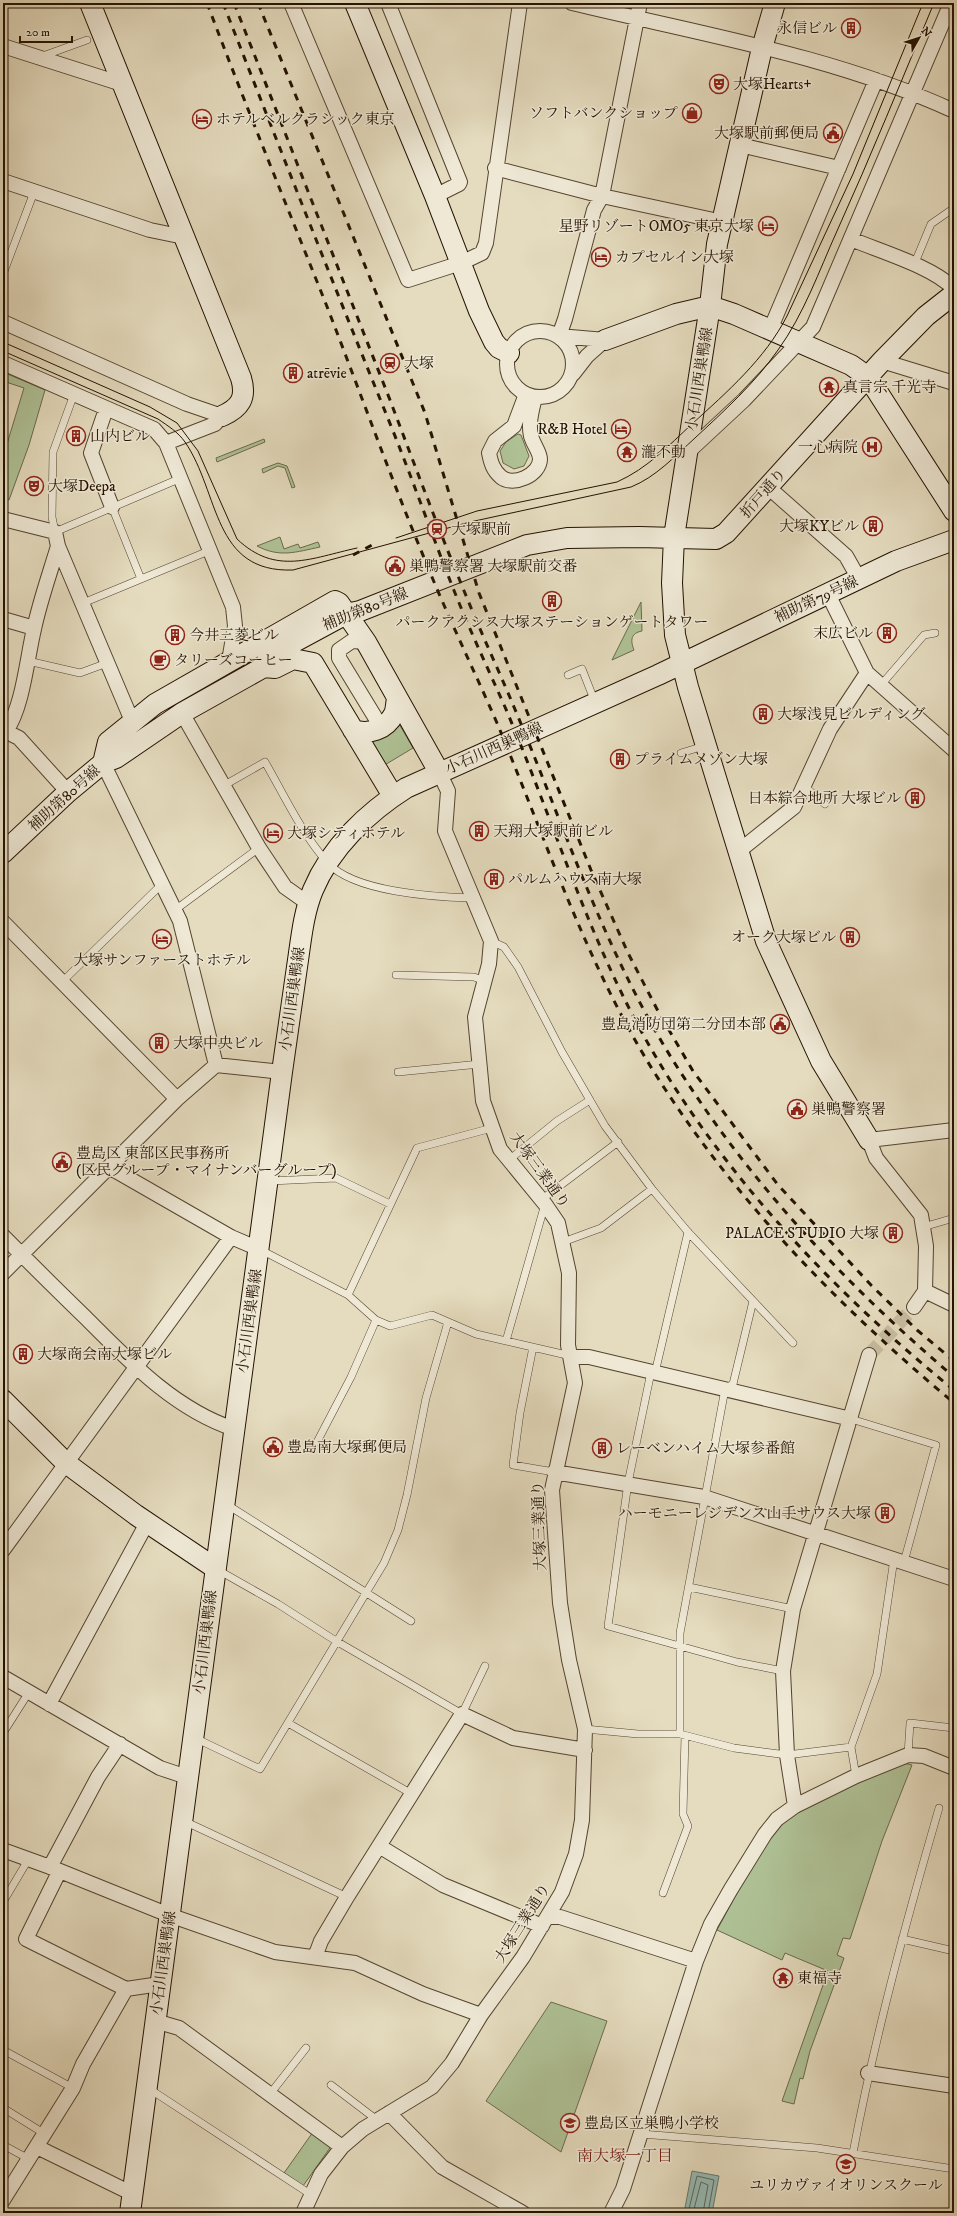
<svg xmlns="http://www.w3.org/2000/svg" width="957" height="2216" font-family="'IM FELL DW Pica','Noto Serif JP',serif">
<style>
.green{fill:#afc296;stroke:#6a6a4c}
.water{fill:#96bbb5;stroke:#68776d}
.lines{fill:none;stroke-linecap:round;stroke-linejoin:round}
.shore{stroke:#5d665b;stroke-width:1}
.street-tunnel{stroke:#c8bea2;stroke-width:14;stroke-dasharray:14 7;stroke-linecap:butt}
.lane-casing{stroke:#544430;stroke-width:8}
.street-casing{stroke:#544430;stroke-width:16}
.secondary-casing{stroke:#241201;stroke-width:22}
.lane{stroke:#eee8d5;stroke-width:7}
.street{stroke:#eee8d5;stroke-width:14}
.secondary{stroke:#eee8d5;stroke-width:20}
.tram{stroke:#241201;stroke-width:1}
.rail{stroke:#241201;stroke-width:3;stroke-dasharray:7 7;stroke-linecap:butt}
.labels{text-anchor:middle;stroke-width:3;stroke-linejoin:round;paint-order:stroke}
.poi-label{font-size:15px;fill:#241201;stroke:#eee8d5;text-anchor:start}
.street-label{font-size:15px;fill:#241201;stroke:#eee8d5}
.neighbourhood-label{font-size:16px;fill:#7a1f14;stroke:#eee8d5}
</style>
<rect width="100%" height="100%" fill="#e5dcbf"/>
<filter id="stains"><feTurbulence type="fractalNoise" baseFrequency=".005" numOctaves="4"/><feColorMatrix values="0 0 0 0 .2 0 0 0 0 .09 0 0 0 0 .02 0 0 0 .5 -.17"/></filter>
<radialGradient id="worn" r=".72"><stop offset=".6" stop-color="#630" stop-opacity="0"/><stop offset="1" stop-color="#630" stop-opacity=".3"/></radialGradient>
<path class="green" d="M3,372L45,390L29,445L9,500L3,498V457L24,388L3,381Z
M518,434L521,435L529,456L524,466L514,469L503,463L500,451L506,442Z
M264,439L265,442L217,462L216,458Z
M278,463L287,466L295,487L292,488L285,468L278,466L263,473L262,469Z
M280,537L284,549L298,544L300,548L318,542L320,547C296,552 280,558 257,546Z
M641,602L642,631C631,633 630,640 634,650L612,660Z
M398,722L413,748L383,766L370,739L387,736Z
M900,1762L912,1765L882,1841L850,1939L843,1938L837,1955L844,1958L810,2051L803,2079L800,2078L794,2104L782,2101L828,1971L785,1953L782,1960L717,1930L752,1865L774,1833L787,1819L815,1803Z
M551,2002L607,2021L561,2152L486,2101Z
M313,2132L332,2145L303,2186L284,2173Z"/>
<path class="water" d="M692,2171L719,2176L712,2213H684Z"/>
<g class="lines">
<path class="shore" d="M688,2213L697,2176L714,2180L708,2213
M693,2213L701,2182L708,2185L703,2213"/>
<path class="street-tunnel" d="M869,1355L914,1307"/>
<g class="lane-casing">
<path id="lane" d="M40,57L87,40
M914,265L931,224L954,208
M3,274L34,192
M74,394L53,452L52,517L55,532L181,478
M112,507L141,579
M83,603L211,550
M28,661L80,673L107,663
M568,675L582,669L595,702
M881,685L924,635L935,633
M681,753L704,746
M803,785L825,804
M223,786L265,762C284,795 302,834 328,863C354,892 434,897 472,898
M175,910L259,848
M491,941L504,947L518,967L562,1052L605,1126L652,1189L688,1232L793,1343
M396,975L474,977L485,981
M62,982L162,884
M398,1072L480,1064
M509,1160L557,1121L590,1100
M270,1181L336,1178L390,1204
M541,1200L618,1142
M923,1227L954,1218
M563,1242L601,1228L652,1189
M261,1250L348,1295L376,1320L390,1326L432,1315L476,1334L571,1356
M348,1295L417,1148L492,1128
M506,1341L545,1204
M533,1347L520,1413L513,1465L554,1472
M651,1372L628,1483L608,1626L737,1662L783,1671
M655,1373L688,1232
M851,1419L936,1445L904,1562
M317,1442L351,1377L376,1320
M226,1504L411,1621
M218,1570L278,1604L336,1641L462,1714L485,1666
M689,1587L793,1609
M288,1723L412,1794
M585,1729L638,1734H680L734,1748L787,1755L851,1747L856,1776
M3,1733L29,1692
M680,1734V1633L725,1389L733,1384L753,1301
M195,1738L260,1769L384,1563L398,1530L407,1495L426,1398L448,1322
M851,1747L877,1674L894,1559
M908,1755L910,1723L954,1728
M184,1821L347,1897
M663,1893L688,1826L683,1814L685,1736
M3,1902L28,1860
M902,1939L954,1951
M3,2050L73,2088
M331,2085L377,2120
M148,2088L310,2194
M270,2094L306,2048
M3,2108L45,2134
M641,2134L817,2148L954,2169
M3,2145L29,2159
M853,2153C875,2036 906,1922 939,1808"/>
</g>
<g class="street-casing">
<path id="street" d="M291,3L408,280L461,263L482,253L486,243L520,3
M388,3L460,182L459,184L435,196
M572,3C700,34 834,56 954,111
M3,46L122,84
M740,145L839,168
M495,168L602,196L723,222
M3,181L150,230L184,237
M851,239C879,251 934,267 954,289
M3,322L187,404L222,416L215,424L166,443
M770,330L876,80
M507 364a33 33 0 1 1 66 0a33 33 0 1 1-66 0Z
M605,340L559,336L565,319L594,210L602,196L640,3
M882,361L954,383
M3,363L154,429L166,443L233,607L235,626L229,661
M573,374L587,356L605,340
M526,394L514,426L495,441L489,453C491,463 493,470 501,477C513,487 540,475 540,459C540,452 533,444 531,436C528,423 532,410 535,397
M106,409L91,453L112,507
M687,453L744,400L813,327L951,3
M768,487L846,556L859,579
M3,519L55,532L58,546L132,721
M828,594L867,673L954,750
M3,619L34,628
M366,642L352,641L339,650V658L381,727
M182,713L259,848L285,887L309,904
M3,730L19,738L68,792
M6,731C23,707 27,658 34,629C40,601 50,573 58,546
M103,763L180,921L216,1065
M739,851L794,807L830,729L867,673
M3,922L177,1099
M109,1167L231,1237L259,1249
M3,1236C30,1263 57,1290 85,1317C129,1361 174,1409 234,1429
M3,1273L177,1099L216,1065L282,1072
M925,1291L954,1305
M914,1307L925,1291L926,1246L921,1215L876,1158L869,1140L954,1130
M571,1357H589L851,1419
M554,1472L704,1497L954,1579
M3,1550L231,1237
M3,1677L160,1768L187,1777
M49,1704L147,1523
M795,1806L787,1755L783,1671L793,1609L869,1355
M379,1846L443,1885L542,1926
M3,1850L50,1867L169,1915L275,1952L355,1963L423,1994L481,2015
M50,1867L98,1777L120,1744
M59,1872L26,1939L126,1989
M548,1917H560L696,1961L711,1924L731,1889L765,1834L777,1819L795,1806L856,1776L908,1755L924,1756L954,1768
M315,1957L321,1941L347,1897L462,1714L513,1738L585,1750
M155,2021L179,2028L342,2147
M868,2073L954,2086
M389,2113L442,2167L523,2213
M37,2147L133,2194
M3,2200L73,2088L83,2064L126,1989L160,1984
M303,2213L321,2174L342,2147L363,2129L432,2087L452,2063L481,2015L523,1957L562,1892L576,1854L582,1820L585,1729L569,1660L560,1603L552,1490L575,1383L568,1345L569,1273L558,1223L545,1204L500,1149L483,1101L475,1017L489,964L491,941L445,831L448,791L439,772
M611,2213L623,2189L696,1961"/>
</g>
<g class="secondary-casing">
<path id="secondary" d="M90,3L241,378C247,398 240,408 222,416
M355,3L435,196L479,311L494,342L499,348L509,353
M775,3L762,48L717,244L710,306L674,537L672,583L675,635L688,687L766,941L821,1061L869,1140
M605,340L676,314L710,306L734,314L851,365L868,377L954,511
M264,667L275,668L293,659L313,663L393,796
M353,730C368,735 386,730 394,714C396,710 396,703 397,699
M103,763L108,742L155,704L335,601L339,603L366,642L439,772
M3,853L68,792L103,763L116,758L182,713L264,667L270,655L346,614L360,611L527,545L567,538L639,537L716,539L726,533L882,361L926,316L954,294
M3,1400L66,1463L136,1515L215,1568
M130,2213L282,1072C287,1037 292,1002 297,967C301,941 303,914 313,890C331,847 368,812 406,788L658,675L896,561L954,540"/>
</g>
<use href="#lane" class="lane"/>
<use href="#street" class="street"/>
<use href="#secondary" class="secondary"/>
<path class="tram" d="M3,342L150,407L177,423L198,451L237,539C276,576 311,558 357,548
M3,351L158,419C168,426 178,432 185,442C220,493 212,573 293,570L470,522L631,487C656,477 675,456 695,438C724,411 755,383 778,350C804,314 819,271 837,231C871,156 902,79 934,3
M396,538L477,511L617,482C648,468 668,446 692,424C727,392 765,359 787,316L853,174L923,3"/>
<path class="rail" d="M207,3C245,104 286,204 326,304C359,389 390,476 425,560C447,615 473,668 497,723C549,847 590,976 665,1089C744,1210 844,1311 954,1403
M223,3C278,144 334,286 391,426C414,483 434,541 457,598C472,635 489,671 505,707C546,803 577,902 623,996C697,1148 823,1284 954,1390
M234,3C286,135 338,268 390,400C415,466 440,533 467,598C482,635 499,671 514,707C567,833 609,965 685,1079C758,1192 852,1290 954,1377
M258,3L425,413L479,593L591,870L628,953L659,1013L693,1071L778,1185L871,1285L917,1330L954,1361
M353,555L374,544"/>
</g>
<defs>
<g id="building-ring" transform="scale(1)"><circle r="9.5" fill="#eee8d5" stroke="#8f2418" stroke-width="1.5"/><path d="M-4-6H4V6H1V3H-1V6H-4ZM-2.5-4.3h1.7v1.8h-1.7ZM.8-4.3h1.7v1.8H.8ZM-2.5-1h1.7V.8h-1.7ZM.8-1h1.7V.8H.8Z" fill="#8f2418"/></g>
<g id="theatre-ring" transform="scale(1)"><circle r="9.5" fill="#eee8d5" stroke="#8f2418" stroke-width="1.5"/><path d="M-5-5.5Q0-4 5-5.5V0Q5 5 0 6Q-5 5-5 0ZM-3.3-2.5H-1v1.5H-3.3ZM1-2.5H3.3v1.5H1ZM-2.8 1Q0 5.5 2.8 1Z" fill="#8f2418"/></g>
<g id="shop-ring" transform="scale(1)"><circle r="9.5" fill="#eee8d5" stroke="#8f2418" stroke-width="1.5"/><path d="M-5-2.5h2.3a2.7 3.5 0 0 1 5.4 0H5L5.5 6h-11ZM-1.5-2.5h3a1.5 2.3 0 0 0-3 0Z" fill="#8f2418"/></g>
<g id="hotel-ring" transform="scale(1)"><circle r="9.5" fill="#eee8d5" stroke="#8f2418" stroke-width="1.5"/><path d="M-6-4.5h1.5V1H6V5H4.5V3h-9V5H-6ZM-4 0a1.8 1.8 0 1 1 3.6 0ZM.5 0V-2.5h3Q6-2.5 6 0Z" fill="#8f2418"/></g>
<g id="civic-ring" transform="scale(1)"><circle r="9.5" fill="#eee8d5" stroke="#8f2418" stroke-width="1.5"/><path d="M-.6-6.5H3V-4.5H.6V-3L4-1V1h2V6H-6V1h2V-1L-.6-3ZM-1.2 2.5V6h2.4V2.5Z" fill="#8f2418"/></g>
<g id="station-ring" transform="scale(1)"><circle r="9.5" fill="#eee8d5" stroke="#8f2418" stroke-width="1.5"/><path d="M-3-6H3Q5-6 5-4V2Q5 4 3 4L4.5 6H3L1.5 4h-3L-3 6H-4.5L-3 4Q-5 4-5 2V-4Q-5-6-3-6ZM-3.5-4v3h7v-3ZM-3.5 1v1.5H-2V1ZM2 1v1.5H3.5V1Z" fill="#8f2418"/></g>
<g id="temple-ring" transform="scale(1)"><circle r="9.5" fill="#eee8d5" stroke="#8f2418" stroke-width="1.5"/><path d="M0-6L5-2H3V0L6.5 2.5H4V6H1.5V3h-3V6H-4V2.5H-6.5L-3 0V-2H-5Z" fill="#8f2418"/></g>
<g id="hospital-ring" transform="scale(1)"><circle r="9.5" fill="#eee8d5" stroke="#8f2418" stroke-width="1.5"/><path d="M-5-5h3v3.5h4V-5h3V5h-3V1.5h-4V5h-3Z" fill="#8f2418"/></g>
<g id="cafe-ring" transform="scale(1)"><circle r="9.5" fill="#eee8d5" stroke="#8f2418" stroke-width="1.5"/><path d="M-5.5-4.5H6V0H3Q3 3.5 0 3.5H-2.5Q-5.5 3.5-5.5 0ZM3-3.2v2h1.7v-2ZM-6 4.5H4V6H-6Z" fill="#8f2418"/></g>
<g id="school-ring" transform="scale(1)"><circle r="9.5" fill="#eee8d5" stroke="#8f2418" stroke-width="1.5"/><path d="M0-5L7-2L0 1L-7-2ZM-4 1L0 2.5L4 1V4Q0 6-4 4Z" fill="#8f2418"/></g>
</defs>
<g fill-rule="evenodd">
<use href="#building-ring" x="851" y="28"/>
<use href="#theatre-ring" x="719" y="84"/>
<use href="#shop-ring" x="692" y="113"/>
<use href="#hotel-ring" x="202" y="119"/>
<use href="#civic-ring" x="833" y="133"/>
<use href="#hotel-ring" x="768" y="226"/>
<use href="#hotel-ring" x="601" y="257"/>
<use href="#station-ring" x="390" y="363"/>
<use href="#building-ring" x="293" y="373"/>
<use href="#temple-ring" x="829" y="387"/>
<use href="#hotel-ring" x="621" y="429"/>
<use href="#building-ring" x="76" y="436"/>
<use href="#hospital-ring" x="872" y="447"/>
<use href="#temple-ring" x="627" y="452"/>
<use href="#theatre-ring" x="34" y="486"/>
<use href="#building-ring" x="873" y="526"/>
<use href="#station-ring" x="437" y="529"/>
<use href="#civic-ring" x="395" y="566"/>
<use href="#building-ring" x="552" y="601"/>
<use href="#building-ring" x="887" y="633"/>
<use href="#building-ring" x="175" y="635"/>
<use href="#cafe-ring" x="160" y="660"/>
<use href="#building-ring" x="763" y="714"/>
<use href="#building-ring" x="620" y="759"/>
<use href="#building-ring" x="915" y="798"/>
<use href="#building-ring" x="479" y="831"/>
<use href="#hotel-ring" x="273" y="833"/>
<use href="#building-ring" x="494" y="879"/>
<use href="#building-ring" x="850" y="937"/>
<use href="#hotel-ring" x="162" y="939"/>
<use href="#civic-ring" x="780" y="1024"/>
<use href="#building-ring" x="159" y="1043"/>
<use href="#civic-ring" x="797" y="1109"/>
<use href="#civic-ring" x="62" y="1162"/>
<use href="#building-ring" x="893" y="1233"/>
<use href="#building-ring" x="23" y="1354"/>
<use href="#civic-ring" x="273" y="1447"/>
<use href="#building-ring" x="602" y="1448"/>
<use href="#building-ring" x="885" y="1513"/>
<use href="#temple-ring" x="783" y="1978"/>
<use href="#school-ring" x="570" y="2123"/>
<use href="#school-ring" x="846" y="2164"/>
</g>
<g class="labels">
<g class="poi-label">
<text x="837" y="33" text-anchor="end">永信ビル</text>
<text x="733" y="89">大塚Hearts+</text>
<text x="678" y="118" text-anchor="end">ソフトバンクショップ</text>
<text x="216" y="124">ホテルベルクラシック東京</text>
<text x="819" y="138" text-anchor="end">大塚駅前郵便局</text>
<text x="754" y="231" text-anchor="end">星野リゾートOMO5 東京大塚</text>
<text x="615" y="262">カプセルイン大塚</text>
<text x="404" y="368">大塚</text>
<text x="307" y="378">atrēvie</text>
<text x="843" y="392">真言宗 千光寺</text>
<text x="607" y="434" text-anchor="end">R&amp;B Hotel</text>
<text x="90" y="441">山内ビル</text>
<text x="858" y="452" text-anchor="end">一心病院</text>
<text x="641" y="457">瀧不動</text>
<text x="48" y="491">大塚Deepa</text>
<text x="859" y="531" text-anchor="end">大塚KYビル</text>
<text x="451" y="534">大塚駅前</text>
<text x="409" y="571">巣鴨警察署 大塚駅前交番</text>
<text x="552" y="627" text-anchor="middle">パークアクシス大塚ステーションゲートタワー</text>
<text x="873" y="638" text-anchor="end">末広ビル</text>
<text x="189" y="640">今井三菱ビル</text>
<text x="174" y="665">タリーズコーヒー</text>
<text x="777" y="719">大塚浅見ビルディング</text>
<text x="634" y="764">プライムメゾン大塚</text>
<text x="901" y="803" text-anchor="end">日本綜合地所 大塚ビル</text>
<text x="493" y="836">天翔大塚駅前ビル</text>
<text x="287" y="838">大塚シティホテル</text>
<text x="508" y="884">パルムハウス南大塚</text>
<text x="836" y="942" text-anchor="end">オーク大塚ビル</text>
<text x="162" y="965" text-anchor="middle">大塚サンファーストホテル</text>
<text x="766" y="1029" text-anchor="end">豊島消防団第二分団本部</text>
<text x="173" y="1048">大塚中央ビル</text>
<text x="811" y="1114">巣鴨警察署</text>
<text x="76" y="1158">豊島区 東部区民事務所<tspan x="76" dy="17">(区民グループ・マイナンバーグループ)</tspan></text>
<text x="879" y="1238" text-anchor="end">PALACE STUDIO 大塚</text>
<text x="37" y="1359">大塚商会南大塚ビル</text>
<text x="287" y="1452">豊島南大塚郵便局</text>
<text x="616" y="1453">レーベンハイム大塚参番館</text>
<text x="871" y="1518" text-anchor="end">ハーモニーレジデンス山手サウス大塚</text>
<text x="797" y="1983">東福寺</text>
<text x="584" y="2128">豊島区立巣鴨小学校</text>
<text x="846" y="2190" text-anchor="middle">ユリカヴァイオリンスクール</text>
</g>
<g class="street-label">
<text transform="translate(699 379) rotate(-81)" y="5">小石川西巣鴨線</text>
<text transform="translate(763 493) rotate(-48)" y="5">折戸通り</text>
<text transform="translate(816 599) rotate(-25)" y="5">補助第79号線</text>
<text transform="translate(365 609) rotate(-22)" y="5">補助第80号線</text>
<text transform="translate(494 748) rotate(-24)" y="5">小石川西巣鴨線</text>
<text transform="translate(64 798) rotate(-42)" y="5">補助第80号線</text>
<text transform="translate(292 999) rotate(-82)" y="5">小石川西巣鴨線</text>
<text transform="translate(540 1170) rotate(54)" y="5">大塚三業通り</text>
<text transform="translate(249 1321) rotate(-82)" y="5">小石川西巣鴨線</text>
<text transform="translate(539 1526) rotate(-92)" y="5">大塚三業通り</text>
<text transform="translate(205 1642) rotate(-83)" y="5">小石川西巣鴨線</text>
<text transform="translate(522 1923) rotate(-58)" y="5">大塚三業通り</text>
<text transform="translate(163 1963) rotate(-82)" y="5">小石川西巣鴨線</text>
</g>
<g class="neighbourhood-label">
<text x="625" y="2161">南大塚一丁目</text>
</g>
</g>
<rect width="957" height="2216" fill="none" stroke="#e5dcbf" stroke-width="16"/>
<rect x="4" y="4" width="949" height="2208" fill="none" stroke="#241201" stroke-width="2"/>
<rect x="8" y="8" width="941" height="2200" fill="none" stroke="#241201"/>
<g transform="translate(919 38) rotate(51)" stroke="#eee8d5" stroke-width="3" paint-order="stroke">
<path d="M0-3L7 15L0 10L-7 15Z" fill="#241201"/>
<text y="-6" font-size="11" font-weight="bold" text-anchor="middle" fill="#241201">N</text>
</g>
<path d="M20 36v6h52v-6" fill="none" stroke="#241201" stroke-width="2"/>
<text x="26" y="36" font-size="12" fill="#241201" stroke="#eee8d5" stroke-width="3" paint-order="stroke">20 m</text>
<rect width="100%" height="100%" filter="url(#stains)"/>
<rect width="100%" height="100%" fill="url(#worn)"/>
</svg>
